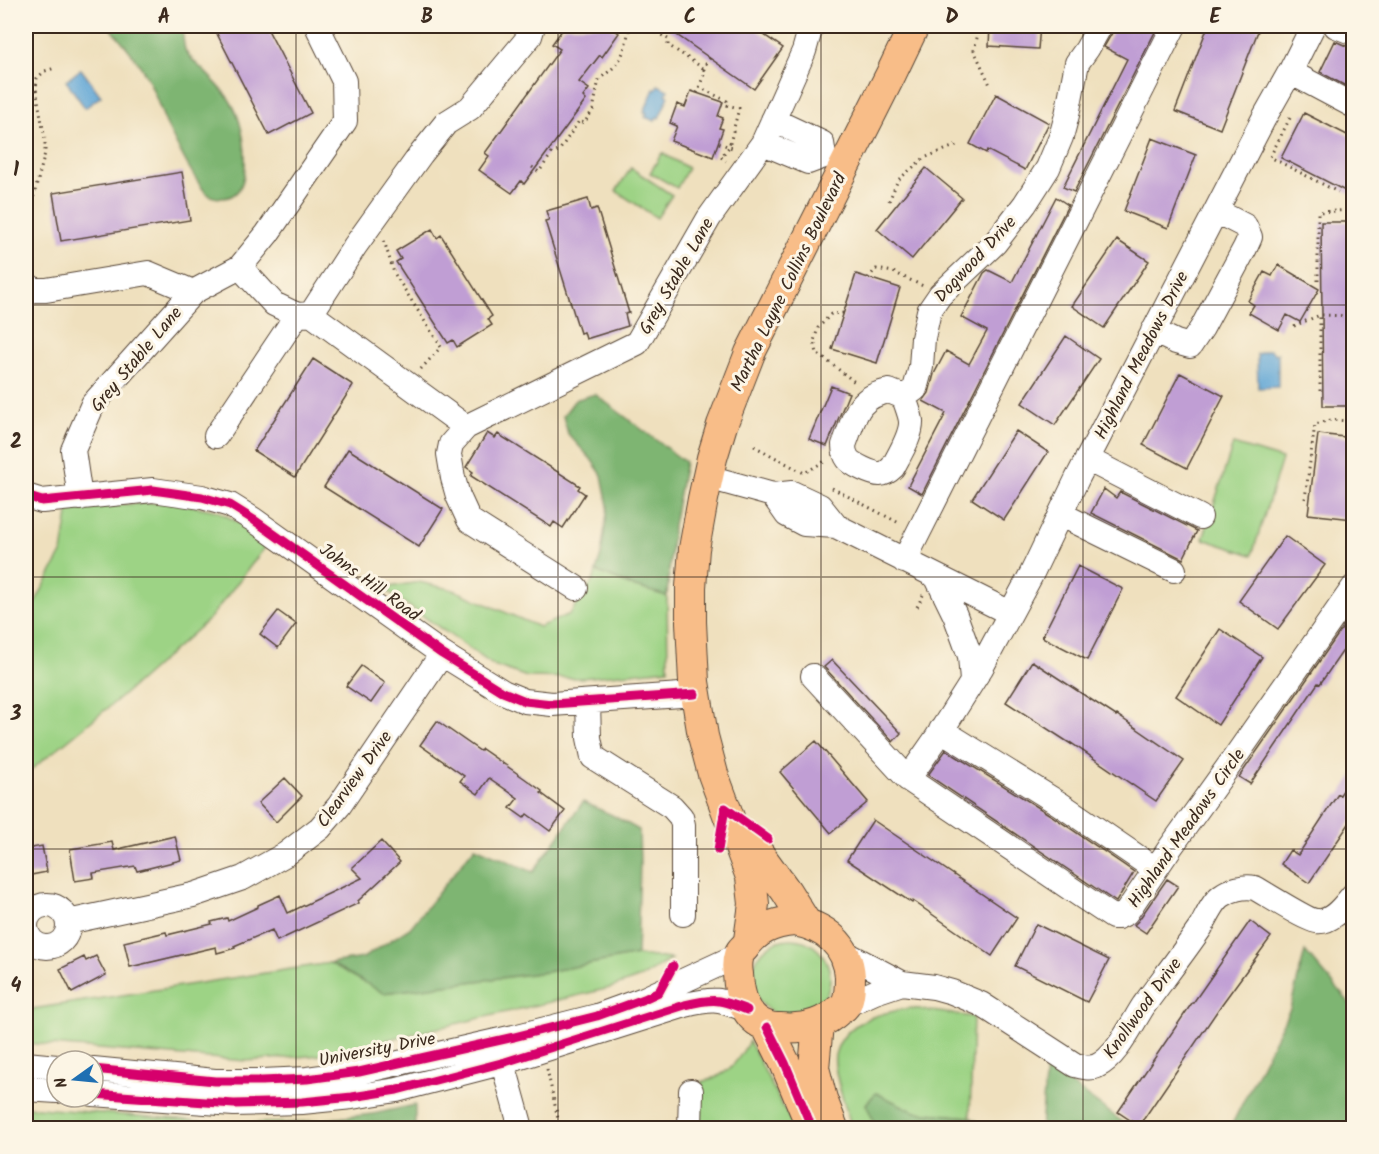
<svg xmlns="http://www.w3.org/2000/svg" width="1379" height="1154" font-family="Kalam,sans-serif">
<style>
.green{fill:#9dd385;stroke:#6c7e52;stroke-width:1.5}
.forest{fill:#7eb572;stroke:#5c7048;stroke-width:1.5}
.water{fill:#5ea5d5;stroke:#4c687a;stroke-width:1.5}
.building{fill:#c09ed4}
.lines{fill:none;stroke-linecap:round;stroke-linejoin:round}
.minor-casing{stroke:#564536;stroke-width:26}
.major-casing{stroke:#564536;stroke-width:32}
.path{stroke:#564536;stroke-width:3;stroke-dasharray:1.5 4.5;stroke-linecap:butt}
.minor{stroke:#fff;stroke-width:24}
.major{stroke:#f8bd88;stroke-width:30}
.cycleway-casing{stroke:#fcf5e5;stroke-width:13}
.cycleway{stroke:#d6006c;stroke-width:9}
.grid{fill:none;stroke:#3b2a1e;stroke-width:1.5;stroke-opacity:0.55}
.labels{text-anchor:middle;stroke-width:6;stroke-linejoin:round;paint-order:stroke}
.street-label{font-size:18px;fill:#3b2a1e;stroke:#fcf5e5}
.neatline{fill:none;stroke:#3b2a1e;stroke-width:2}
.grid-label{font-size:20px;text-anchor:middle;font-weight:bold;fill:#3b2a1e}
</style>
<rect width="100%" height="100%" fill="#fcf5e5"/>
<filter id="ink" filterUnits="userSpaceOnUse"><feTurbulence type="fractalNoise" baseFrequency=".0167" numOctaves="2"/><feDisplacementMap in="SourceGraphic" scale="12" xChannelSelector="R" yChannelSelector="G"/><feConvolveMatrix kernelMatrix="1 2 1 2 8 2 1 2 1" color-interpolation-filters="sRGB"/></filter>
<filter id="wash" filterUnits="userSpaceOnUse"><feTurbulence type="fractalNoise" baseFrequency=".008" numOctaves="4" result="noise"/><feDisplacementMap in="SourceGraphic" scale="24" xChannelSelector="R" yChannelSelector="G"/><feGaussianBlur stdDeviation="1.35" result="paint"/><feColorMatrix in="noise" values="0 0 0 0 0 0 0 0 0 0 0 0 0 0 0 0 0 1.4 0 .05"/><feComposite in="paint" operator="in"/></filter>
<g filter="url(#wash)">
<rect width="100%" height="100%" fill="#efe0be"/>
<path class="green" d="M662,153L688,168L677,188L650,173Z
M631,168L672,195L657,218L616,191Z
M1233,444L1282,459L1252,555L1203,539Z
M172,502L218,511L270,541L210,618L121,697L26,774V619L62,553L69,507Z
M596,571L632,586L667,596L668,669L582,678L527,677L493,665L383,588L419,582L454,590L539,627L570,614L594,579Z
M752 978a39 39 0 1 1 78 0a39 39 0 1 1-78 0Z
M637,955L671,959L644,976L610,988L322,1055L246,1061L26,1043V1010L330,963L384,993L546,972Z
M911,1008L973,1017L970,1117L915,1112L876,1093L866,1104L877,1128H852C847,1112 832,1070 835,1055C844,1020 880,1013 911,1008Z
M749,1041C765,1070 778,1100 795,1128H700L701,1082C727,1077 737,1063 749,1041Z
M26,1107L223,1123H294L274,1128H26Z"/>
<path class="forest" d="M109,26H182C183,32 183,47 186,52C190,58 197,64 202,69C217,84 233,99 239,120C245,140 255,199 221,198C212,198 207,195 202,188C191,172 179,150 170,132C162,116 157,98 149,81C139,61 124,43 109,26Z
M595,394L685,462L673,525L667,596L632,586L596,571L601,555L608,506L602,475L591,459L568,434L563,416L575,400Z
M583,802L612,815L639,830L640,863L637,955L546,972L383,993L330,963L363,958L410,928L475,847L533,872Z
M1305,951L1353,1007V1128H1230L1290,1009Z
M1046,1066L1131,1128H1041Z
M876,1093L915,1112L970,1117L988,1128H877L866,1104Z
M415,1105V1128H274L294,1123L373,1114Z"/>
<path class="water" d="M81,69L101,96L85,108L66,81Z
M658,85L668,90L666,94L669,96L659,118L657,117L655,121L645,117L647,113L644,112L654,89L656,90Z
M1268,350H1271L1275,354L1278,353V387L1258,388L1257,354Z"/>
<g id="blocks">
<path class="building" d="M213,26H266L311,113L269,135Z
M565,26H609L619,33L602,57L600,55L579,82L589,89L583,97L586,100L524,184L521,181L512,193L479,170L489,156L485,153L560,49L552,44Z
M664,26H751L783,48L754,89Z
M990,26H1040L1038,49L989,46Z
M1114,26H1158L1074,192L1063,187L1127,59L1104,47L1112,33Z
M1208,26H1260L1220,129L1175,111Z
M1335,41L1353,49V90L1320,72Z
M691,91L723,102L718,116L723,118L719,128L723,129L713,157L671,141L677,126L670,123L677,104L685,107Z
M996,94L1049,123L1025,170L987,150L986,153L970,144Z
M1304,113L1353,138V195L1281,158Z
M1152,138L1196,155L1168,228L1124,211Z
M926,168L962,198L912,259L877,229Z
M182,172L190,220L61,241L53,193Z
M1056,197L1068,205L922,494L908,486L946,413L923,401L929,393L934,374L946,351L969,364L987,331L961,317L984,273L988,270L1012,282Z
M588,199L591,210L597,208L629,313L625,314L628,326L586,339L584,332L580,333L545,221L549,220L546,211Z
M1321,222H1353V406H1323Z
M432,229L437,238L441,235L492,316L488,319L492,325L457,347L453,340L448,343L396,262L401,259L396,251Z
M1117,240L1149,261L1104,328L1072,306Z
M1278,265L1319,289L1300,322L1287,315L1279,330L1249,313L1254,305L1248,301L1264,272L1272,276Z
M856,274L900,288L877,363L832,349Z
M1066,336L1099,359L1055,425L1022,403Z
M313,359L353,385L295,477L254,451Z
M1180,373L1224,396L1187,468L1143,445Z
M831,386L849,393L827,446L809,439Z
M1016,431L1048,452L1004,520L972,499Z
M487,433L495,438L498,434L580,486L578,489L585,494L563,528L554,522L551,527L471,476L473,472L466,467Z
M1318,434L1353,438V519L1308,514Z
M348,449L443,509L419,547L324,487Z
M1104,489L1116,498L1120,492L1197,531L1183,559L1091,513Z
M1285,536L1325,565L1278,629L1239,601Z
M1078,566L1123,589L1087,660L1042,637Z
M278,611L296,624L278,648L260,634Z
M1353,613V636L1320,684L1318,683L1250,784L1239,777Z
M1220,629L1262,657L1218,725L1176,696Z
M832,660L901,733L893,742L824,667Z
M1032,661L1116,716L1117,715L1184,761L1156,801L1071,743V744L1006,702Z
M361,666L385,683L371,703L346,686Z
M437,721L480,751L482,749L524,778L542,791L541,793L565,811L550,831L527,814L524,818L510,808L518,798L489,778L478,794L460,781L464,776L420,745Z
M816,741L868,802L831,833L780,772Z
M946,750L1052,816L1134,872L1116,902L928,775Z
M1353,775V818L1309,883L1281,864L1290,850L1298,855L1338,794L1340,795Z
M285,778L302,796L276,822L258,803Z
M873,820L1017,918L992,956L913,901L912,903L847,860Z
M175,836L181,860L137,871L135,866L93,873L94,878L75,881L70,849L112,842L114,850Z
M381,841L400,862L358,901L359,903L277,941L272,930L234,946L235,948L217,953L216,947L130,967L124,942L166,932L167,935L212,924L211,922L227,918L228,921L258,907V905L280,895L288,913L362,878L352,868Z
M42,846L47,872L26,876V849Z
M1167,879L1178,886L1146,933L1134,925L1138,921Z
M1250,921L1271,937L1222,1004L1139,1126L1118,1112L1192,1003H1193Z
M1036,924L1109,960L1087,1002L1015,966Z
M96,956L106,975L72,993L60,969L84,957L86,961Z"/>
</g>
</g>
<g filter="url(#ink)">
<use href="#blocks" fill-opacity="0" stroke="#564536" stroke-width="1.5"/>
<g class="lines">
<g class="minor-casing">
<path id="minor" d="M1336,26L1354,33
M1290,72L1354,106
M773,120L822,143L824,156
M763,143L808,162L824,156
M240,267L274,304L297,315L311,314L355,246L421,154L446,123L470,108L530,36L533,26
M26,284L35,290H46L148,273L193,292
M311,314L466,427
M1153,331L1176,342L1190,346L1202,328L1245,248L1250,237L1245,226L1216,211
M889,391L904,397C906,405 910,413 911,421C912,435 899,455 893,467C889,471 885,474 880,474C874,475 851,464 848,459C845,455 844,450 844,445C855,417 856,397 889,391Z
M904,397L915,389L921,367L923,338L929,311L940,295L995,243L1025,204L1048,168L1061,137L1067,115L1077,63L1087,49L1100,26
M216,436L297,315
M1087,459L1200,517
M708,477L773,495L792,493L820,506L836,526
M773,495L787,515L804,524L836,526L1010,613
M26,496L42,501L153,490L202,497L230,505L254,520L442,654L503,692L525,701L552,704L695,694
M80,498L73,450L93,404L193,292L240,267L267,234L345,121L344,81L317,26
M1060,514L1174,570
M904,561L1174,26
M936,576L955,615L970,656L972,681
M576,588L469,520L458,496L453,478L449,454L451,444L466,427L637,343L709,218L763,143L804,51L810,30L809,26
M813,676L908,779L1089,901L1113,917H1118L1126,913L1170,848L1233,760L1354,587
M588,702L589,738L593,757L672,807L681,817L683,825V914
M941,730L1060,804L1155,869
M908,779L936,739L981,668L1031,575L1077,479L1264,118L1290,72L1313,26
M26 926a21 21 0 1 1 42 0a21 21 0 1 1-42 0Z
M68,922L193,895L243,878L286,854L320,828L339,806L442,654
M843,952L902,983L934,987L952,992L981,1004L1075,1065C1082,1067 1090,1069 1097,1066C1117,1057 1132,1023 1144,1005C1163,979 1183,953 1201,927C1206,918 1213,902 1221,896C1230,889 1244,886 1255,888C1266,894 1308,921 1317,921C1333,923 1345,904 1354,894
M846,1005L875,992L902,983
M505,1062L506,1074L521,1128
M26,1064L57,1067
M93,1069L215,1081H262L307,1079L359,1072L514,1037L597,1016L644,999L739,955
M26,1089L57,1091
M93,1094L234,1104L302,1102L352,1097L397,1090L505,1062L685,1005C715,998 719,999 747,1010
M690,1128L691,1091"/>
</g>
<g class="major-casing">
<path id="major" d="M748,839L786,891L806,923
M794,921C824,926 848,944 850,977C850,986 850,996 846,1004C845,1006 841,1009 839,1010C823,1025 803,1030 780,1028C776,1028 771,1028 767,1026C745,1019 739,994 738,974C737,968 737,961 739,955C739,954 742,949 744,948C756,930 772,923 794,921Z
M749,940L754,904L751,877L713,774L703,736L694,682L691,622V587L694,549L703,499L712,458L722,425L750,353L891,74L914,26
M818,1024L814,1068L822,1099L833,1128
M767,1027L785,1063L812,1128"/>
</g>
<path class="path" d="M646,26L668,39V45L703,68L710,58
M980,26L974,50L991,87
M655,31L660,26
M699,87L727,101L726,105L739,108L729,147L721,157L726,161
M697,93L705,72L703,68
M1290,118L1270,157L1338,192
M719,143L735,149
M532,167L539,172L552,153L559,151L579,121L584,123L593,110L599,79C624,62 623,54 630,26
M889,201L898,180L924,158L960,144
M26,226L45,153V140L36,89L37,78L45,71L55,68
M383,241L385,244L394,273L441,347L420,370
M868,278L876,269L893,272L923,286
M1318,281V212L1354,210
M843,313L831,314L818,328L814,341L817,353L856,383
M1294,326L1320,315
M1320,391V315L1354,316
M754,446L804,473L827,460
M832,488L901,524
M1305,499L1315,424L1331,420L1354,421
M917,607L923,595
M547,1069L560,1128"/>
<use href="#minor" class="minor"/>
<use href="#major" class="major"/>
<g class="cycleway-casing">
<path id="cycleway" d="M26,496L42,501L153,490L202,497L230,505L254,520L442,654L503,692L525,701L552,704L695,694
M718,850L725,808L768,839
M767,1027L785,1063L812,1128
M93,1069L215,1081H262L307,1079L359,1072L514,1037L597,1016L644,999L659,992L673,966
M93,1094L234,1104L302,1102L352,1097L397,1090L505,1062L685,1005C715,998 719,999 747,1010"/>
</g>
<use href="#cycleway" class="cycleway"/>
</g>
</g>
<path class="grid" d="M296,26V1128M558,26V1128M821,26V1128M1083,26V1128M26,305H1354M26,577H1354M26,849H1354"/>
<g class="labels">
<g class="street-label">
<text transform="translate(975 259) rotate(-47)" y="6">Dogwood Drive</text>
<text transform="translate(676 276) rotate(-60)" y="6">Grey Stable Lane</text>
<text transform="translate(788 282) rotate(-64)" y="6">Martha Layne Collins Boulevard</text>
<text transform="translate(1141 355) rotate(-63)" y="6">Highland Meadows Drive</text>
<text transform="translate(136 359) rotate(-50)" y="6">Grey Stable Lane</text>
<text transform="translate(370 582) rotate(36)" y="6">Johns Hill Road</text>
<text transform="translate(354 779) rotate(-54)" y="6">Clearview Drive</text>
<text transform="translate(1186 828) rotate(-55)" y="6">Highland Meadows Circle</text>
<text transform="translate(1142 1008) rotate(-54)" y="6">Knollwood Drive</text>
<text transform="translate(377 1049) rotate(-11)" y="6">University Drive</text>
</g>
</g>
<rect width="1379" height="1154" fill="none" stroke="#fcf5e5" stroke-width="66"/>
<g transform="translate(75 1079) rotate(255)"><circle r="28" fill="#fcf5e5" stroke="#afa495" stroke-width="1.5"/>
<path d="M0-4.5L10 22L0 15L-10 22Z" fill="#1f6fb2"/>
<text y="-9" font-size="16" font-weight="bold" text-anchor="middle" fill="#3b2a1e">N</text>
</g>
<rect x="33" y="33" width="1313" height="1088" class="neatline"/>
<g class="grid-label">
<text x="164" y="23">A</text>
<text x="427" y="23">B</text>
<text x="690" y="23">C</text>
<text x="952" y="23">D</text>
<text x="1215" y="23">E</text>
<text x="16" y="176">1</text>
<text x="16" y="448">2</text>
<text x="16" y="720">3</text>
<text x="16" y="992">4</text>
</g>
</svg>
